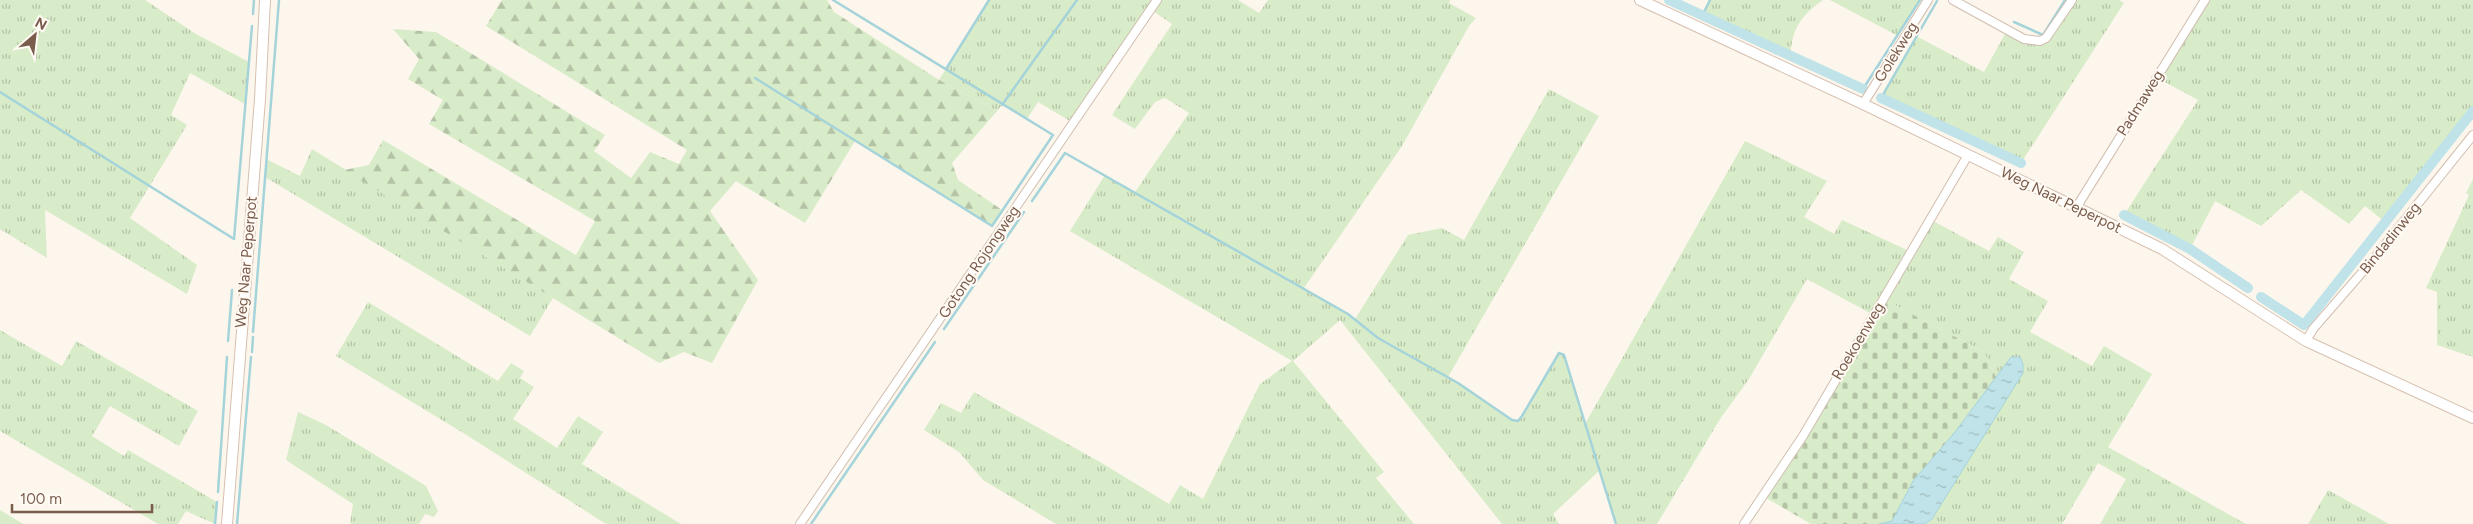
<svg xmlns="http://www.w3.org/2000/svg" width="2473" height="524" font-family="Figtree,sans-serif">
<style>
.grass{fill:url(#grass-tufts)}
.forest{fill:url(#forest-firs)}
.cemetery{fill:url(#cemetery-stones)}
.water{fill:url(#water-ripples);stroke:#a5d3da}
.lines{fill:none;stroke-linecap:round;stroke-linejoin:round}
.stream{stroke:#a5d3da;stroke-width:2.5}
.canal{stroke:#bfe3e8;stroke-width:10}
.street-casing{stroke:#d1beb0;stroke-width:10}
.secondary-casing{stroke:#d6c0b0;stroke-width:12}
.street{stroke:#fff;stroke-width:8}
.secondary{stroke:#fff;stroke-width:10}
.labels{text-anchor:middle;stroke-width:4;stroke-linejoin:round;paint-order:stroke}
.street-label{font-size:15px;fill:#7a5c4d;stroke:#fffaf3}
</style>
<defs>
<pattern id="grass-tufts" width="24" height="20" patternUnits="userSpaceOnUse" patternTransform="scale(1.25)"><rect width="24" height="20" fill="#d8ecc9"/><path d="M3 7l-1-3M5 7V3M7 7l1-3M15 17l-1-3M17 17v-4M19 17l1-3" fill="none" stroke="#b4c2a5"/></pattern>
<pattern id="forest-firs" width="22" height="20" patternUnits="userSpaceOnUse" patternTransform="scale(1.25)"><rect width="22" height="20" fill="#d8ecc9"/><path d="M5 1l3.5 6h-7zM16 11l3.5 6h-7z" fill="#b4c2a5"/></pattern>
<pattern id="cemetery-stones" width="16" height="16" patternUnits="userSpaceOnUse" patternTransform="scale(1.25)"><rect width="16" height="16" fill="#d8ecc9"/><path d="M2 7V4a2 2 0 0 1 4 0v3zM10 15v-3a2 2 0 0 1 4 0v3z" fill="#b4c2a5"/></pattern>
<pattern id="water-ripples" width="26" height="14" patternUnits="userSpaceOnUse" patternTransform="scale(1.25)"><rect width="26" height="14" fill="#bfe3e8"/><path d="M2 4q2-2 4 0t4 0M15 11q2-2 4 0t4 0" fill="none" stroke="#a0bbbe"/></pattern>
</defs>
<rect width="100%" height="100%" fill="#fdf6ec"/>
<path class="grass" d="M0,0H145L196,34L249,62L245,104L190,73L171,115L187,125L130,218L197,265L187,294L45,210L47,258L0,229Z
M989,0H1153L1070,121L1038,102L1027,119L1002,105L997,111L939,80Z
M1161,0H1238L1259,13L1268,0H1450L1449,3L1476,18L1469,26L1402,146L1304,288L1355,319L1408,235L1442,228L1464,240L1549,89L1599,116L1448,377L1512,420L1518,421L1522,416L1559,353L1564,355L1585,424L1745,141L1827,181L1804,217L1834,234L1842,220L1907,250L1870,313L1807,279L1749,379L1720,419L1657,524H1616L1599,471L1553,514L1559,524H1502L1340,320L1293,361L1384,472L1376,478L1414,524H1056L983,480L959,452L924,430L941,403L961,413L974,392L1100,462L1169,504L1180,485L1203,499L1260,384L1292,361L1070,231L1105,175L1135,192L1189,113L1165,98L1155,102L1135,129L1112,115L1172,24L1153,11Z
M1710,0H1823C1800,17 1793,27 1790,56L1702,16Z
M1830,0H1920L1898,36Z
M2074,0H2119L2124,3L2021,163L1881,98L1916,36L1984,72L2005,34L2021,42L2041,43Z
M2209,0H2473V111L2385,222L2365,206L2349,224L2301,190L2261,226L2215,201L2190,249L2124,215L2198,100L2159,79Z
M312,149L553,298L530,336L265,177L266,159L300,176Z
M2473,179V357L2437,345V292L2426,288L2469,195L2466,193Z
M1933,221L1989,251L1998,237L2024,252L2009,279L2048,301L2030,332L2092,366L2104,346L2152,374L2108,447L2246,524H2100L2126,479L2098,463L2062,524H1925L1932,519L2022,373L2011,357L1996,377L1984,352L1887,301Z
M368,302L498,381L511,363L524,371L520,378L534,387L513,419L557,448L578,416L603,432L582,464L681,524H606L465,434L336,356Z
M0,330L62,366L76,341L198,411L179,446L110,406L92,436L124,456L128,450L217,502L215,524L186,511L178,524H158L0,431Z
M298,412L326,425L426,486L438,511L434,517L425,514L419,524H350L353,504L286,460Z
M2328,490L2389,524H2308Z
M0,510L23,524H0Z"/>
<path class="forest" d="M502,0H827L834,12L939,80L997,111L952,163L958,180L1002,210L992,226L855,141L805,223L736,181L710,211L758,280L712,363L684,352L659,363L344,170L369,165L383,140L576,255L595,221L429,124L443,100L408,79L419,59L393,29L436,32L605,135L594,151L631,178L650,152L679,164L687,150L486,26Z"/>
<path class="cemetery" d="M1887,301L1984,352L1996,377L1955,432L1913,481L1892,521L1879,524H1811L1766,498L1807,435Z"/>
<path class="water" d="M2011,357H2020L2023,364V373L1932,519L1925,524H1879L1892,521L1913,481L1955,432Z"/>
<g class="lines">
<path class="stream" d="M253,14L254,0
M1702,16L1710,0
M2014,22L2043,35L2065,0
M946,69L989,0
M755,78L992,226L1053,135L833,0
M1863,89L1920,0
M0,92L234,239L252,26
M1881,98L1937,1
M1002,105L1077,0
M1032,201L1065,153L1348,314L1378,338L1458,383L1512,420L1518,421L1522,416L1559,353L1564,355L1616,524
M944,329L1024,212
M253,332L279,0
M228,341L232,290
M252,352L253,337
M218,492L227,357
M215,524L217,502
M237,524L251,357
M811,524L935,342"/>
<path class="canal" d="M1669,0L1863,89
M1881,98L2021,163
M2124,215L2190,249L2248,288
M2261,297L2304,325L2473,111"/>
<g class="street-casing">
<path id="street" d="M1953,0L2024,39L2040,41L2046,38L2072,0
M1863,104L1928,0
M2076,208L2205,0
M2306,341L2313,329L2372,261L2473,135
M800,524L1157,0
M1744,524L1803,436L1968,155"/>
</g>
<g class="secondary-casing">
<path id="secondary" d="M1640,0L1863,104L2162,249L2306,341L2473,418
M227,524L260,99L265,0"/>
</g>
<use href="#street" class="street"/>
<use href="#secondary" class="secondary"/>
</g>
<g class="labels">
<g class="street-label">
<text transform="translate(1896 52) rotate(-58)" y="5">Golekweg</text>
<text transform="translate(2140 103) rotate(-58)" y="5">Padmaweg</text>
<text transform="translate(2061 200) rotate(26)" y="5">Weg Naar Peperpot</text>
<text transform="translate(2390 238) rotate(-51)" y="5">Bindadinweg</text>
<text transform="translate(246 262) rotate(-85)" y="5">Weg Naar Peperpot</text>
<text transform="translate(979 262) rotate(-56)" y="5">Gotong Rojongweg</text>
<text transform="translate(1858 341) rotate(-59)" y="5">Roekoenweg</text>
</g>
</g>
<g transform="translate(35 35) rotate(28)" stroke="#fffaf3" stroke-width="4" paint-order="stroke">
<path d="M0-4L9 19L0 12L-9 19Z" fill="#7a5c4d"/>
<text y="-8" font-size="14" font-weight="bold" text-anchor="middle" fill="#7a5c4d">N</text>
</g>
<path d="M12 504v8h140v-8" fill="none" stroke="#7a5c4d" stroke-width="2.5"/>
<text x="20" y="504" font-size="15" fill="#7a5c4d" stroke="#fffaf3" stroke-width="4" paint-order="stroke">100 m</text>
</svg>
